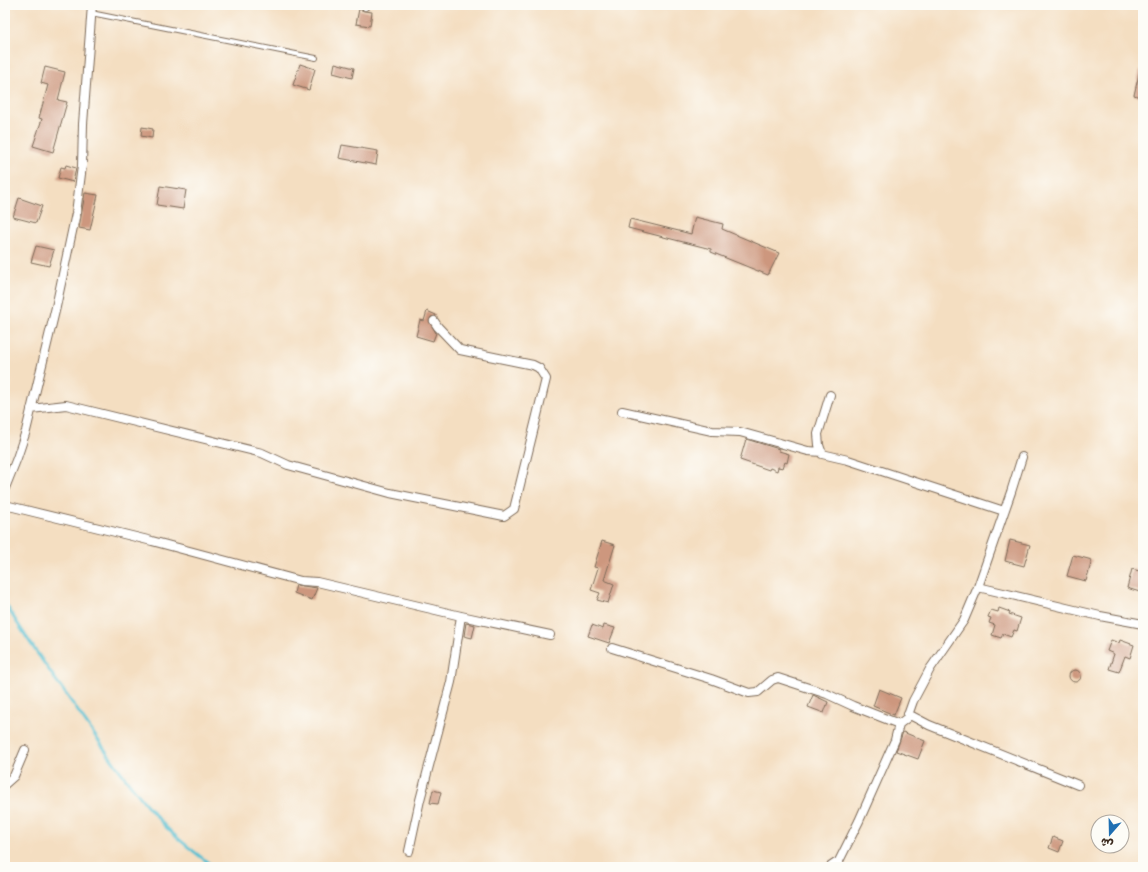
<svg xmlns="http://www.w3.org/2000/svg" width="1148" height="872" font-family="'Playpen Sans','Playpen Sans Arabic',sans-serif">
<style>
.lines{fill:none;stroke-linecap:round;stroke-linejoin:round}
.stream{stroke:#56c0d2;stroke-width:3}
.building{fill:#cd977e}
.lane-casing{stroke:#7c6957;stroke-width:6}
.street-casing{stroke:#7c6957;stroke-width:10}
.lane{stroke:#fff;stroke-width:4}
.street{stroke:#fff;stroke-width:8}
</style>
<rect width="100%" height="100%" fill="#fdfcf7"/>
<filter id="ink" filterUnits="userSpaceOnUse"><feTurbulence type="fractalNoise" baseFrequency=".025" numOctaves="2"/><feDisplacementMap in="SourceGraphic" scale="8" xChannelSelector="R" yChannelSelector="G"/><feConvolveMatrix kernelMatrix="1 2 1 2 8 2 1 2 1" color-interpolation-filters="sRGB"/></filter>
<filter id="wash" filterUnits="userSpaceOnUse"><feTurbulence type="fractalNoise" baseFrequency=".012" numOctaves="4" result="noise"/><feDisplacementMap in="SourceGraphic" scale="16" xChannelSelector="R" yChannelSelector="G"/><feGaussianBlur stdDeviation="0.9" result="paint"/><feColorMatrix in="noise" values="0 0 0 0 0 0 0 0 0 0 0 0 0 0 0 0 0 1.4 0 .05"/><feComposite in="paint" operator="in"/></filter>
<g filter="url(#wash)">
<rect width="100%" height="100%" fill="#f4dec1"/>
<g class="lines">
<path class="stream" d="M5,603C26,639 51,673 75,707C103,747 131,789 165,826C179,841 197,854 214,867"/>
</g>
<g id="blocks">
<path class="building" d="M359,9L364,11L372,12L370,26L356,24Z
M335,63L354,68L352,78L333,73Z
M300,64L315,69L309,90L293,85Z
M45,67L65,72L58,100L67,102L53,152L33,146L42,119L39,118L48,85L41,83Z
M1140,70L1143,71V98L1134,95Z
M142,127L153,129L152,138L141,136Z
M342,145L378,151L376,165L339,158Z
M66,165L76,168L73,182L58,178L61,167L65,168Z
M160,186L186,190L183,209L157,205Z
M85,193L98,195L90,230L79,228Z
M19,198L42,206L36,223L13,217Z
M695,217L723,224L722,229L779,253L768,275L711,252V249L628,228L630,219L691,234Z
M36,246L54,250L49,266L31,262Z
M427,311L436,315V316L431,317L429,321L436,333L433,341L416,336L420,320L424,321Z
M746,439L779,449V451L789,454L787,463L785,462L783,468L778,467L777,471L770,468L769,470L740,460Z
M1010,540L1030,545L1024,566L1005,561Z
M602,541L615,545L604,580L614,584L608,603L597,600L600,593L591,590L598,568L594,567Z
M1073,555L1092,560L1086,581L1067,576Z
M1132,569L1143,572V593L1127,588Z
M296,585L317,588L312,600L294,593Z
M999,608L1010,612L1009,614L1021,618L1017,631L1014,630L1011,637L1003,634L1001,638L992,635L995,625L989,623L991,618L988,617L991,610L998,612Z
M466,623L475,625L472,638L464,636Z
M592,625L603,629L604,625L615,628L609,643L588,636Z
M1111,640L1119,643L1120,640L1134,645L1130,658L1125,656L1119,672L1109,669L1114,654L1107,651Z
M1069 676a6 6 0 1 1 12 0a6 6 0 1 1-12 0Z
M879,689L901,698L894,715L873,706Z
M813,695L828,702L824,713L808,707Z
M903,732L925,741L918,759L896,751Z
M433,790L441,792L438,804L430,803Z
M1053,837L1063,841L1059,852L1049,848Z"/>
</g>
</g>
<g filter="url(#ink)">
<use href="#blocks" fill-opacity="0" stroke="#7c6957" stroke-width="1"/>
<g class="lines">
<g class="lane-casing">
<path id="lane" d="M91,13L316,58"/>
</g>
<g class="street-casing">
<path id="street" d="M364,5L365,6
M830,395L818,434L819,445L822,454L848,460L1004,511
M31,409L66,405L262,453L288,465L390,493L504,516L514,509L546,379L539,368L533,365L460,350L438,327L434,321
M622,411L712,431L740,432L808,451L822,452
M5,488L17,458L26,431L56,307L76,213L82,166L83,124L92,5
M5,505L152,541L301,581L317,582L461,616L550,635
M978,587L1100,616L1143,624
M612,648L711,679L749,693L758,692L772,680L778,678L827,694L853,706L899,724L907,718L913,701L930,669L964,620L978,587L1011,492L1022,457
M908,714L929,725L1078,785
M5,784L14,776L25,750
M409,851L420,800L451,682L461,616
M830,867L839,861L859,821L895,740L899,724"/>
</g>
<use href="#lane" class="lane"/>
<use href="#street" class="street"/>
</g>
</g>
<rect width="1148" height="872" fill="none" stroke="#fdfcf7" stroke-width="20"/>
<g transform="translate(1110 834) rotate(200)"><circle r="19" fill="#fdfcf7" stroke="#afa8a0"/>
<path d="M0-3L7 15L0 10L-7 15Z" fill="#1f6fb2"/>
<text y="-6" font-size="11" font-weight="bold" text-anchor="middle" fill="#3b2a1e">ش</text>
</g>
</svg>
